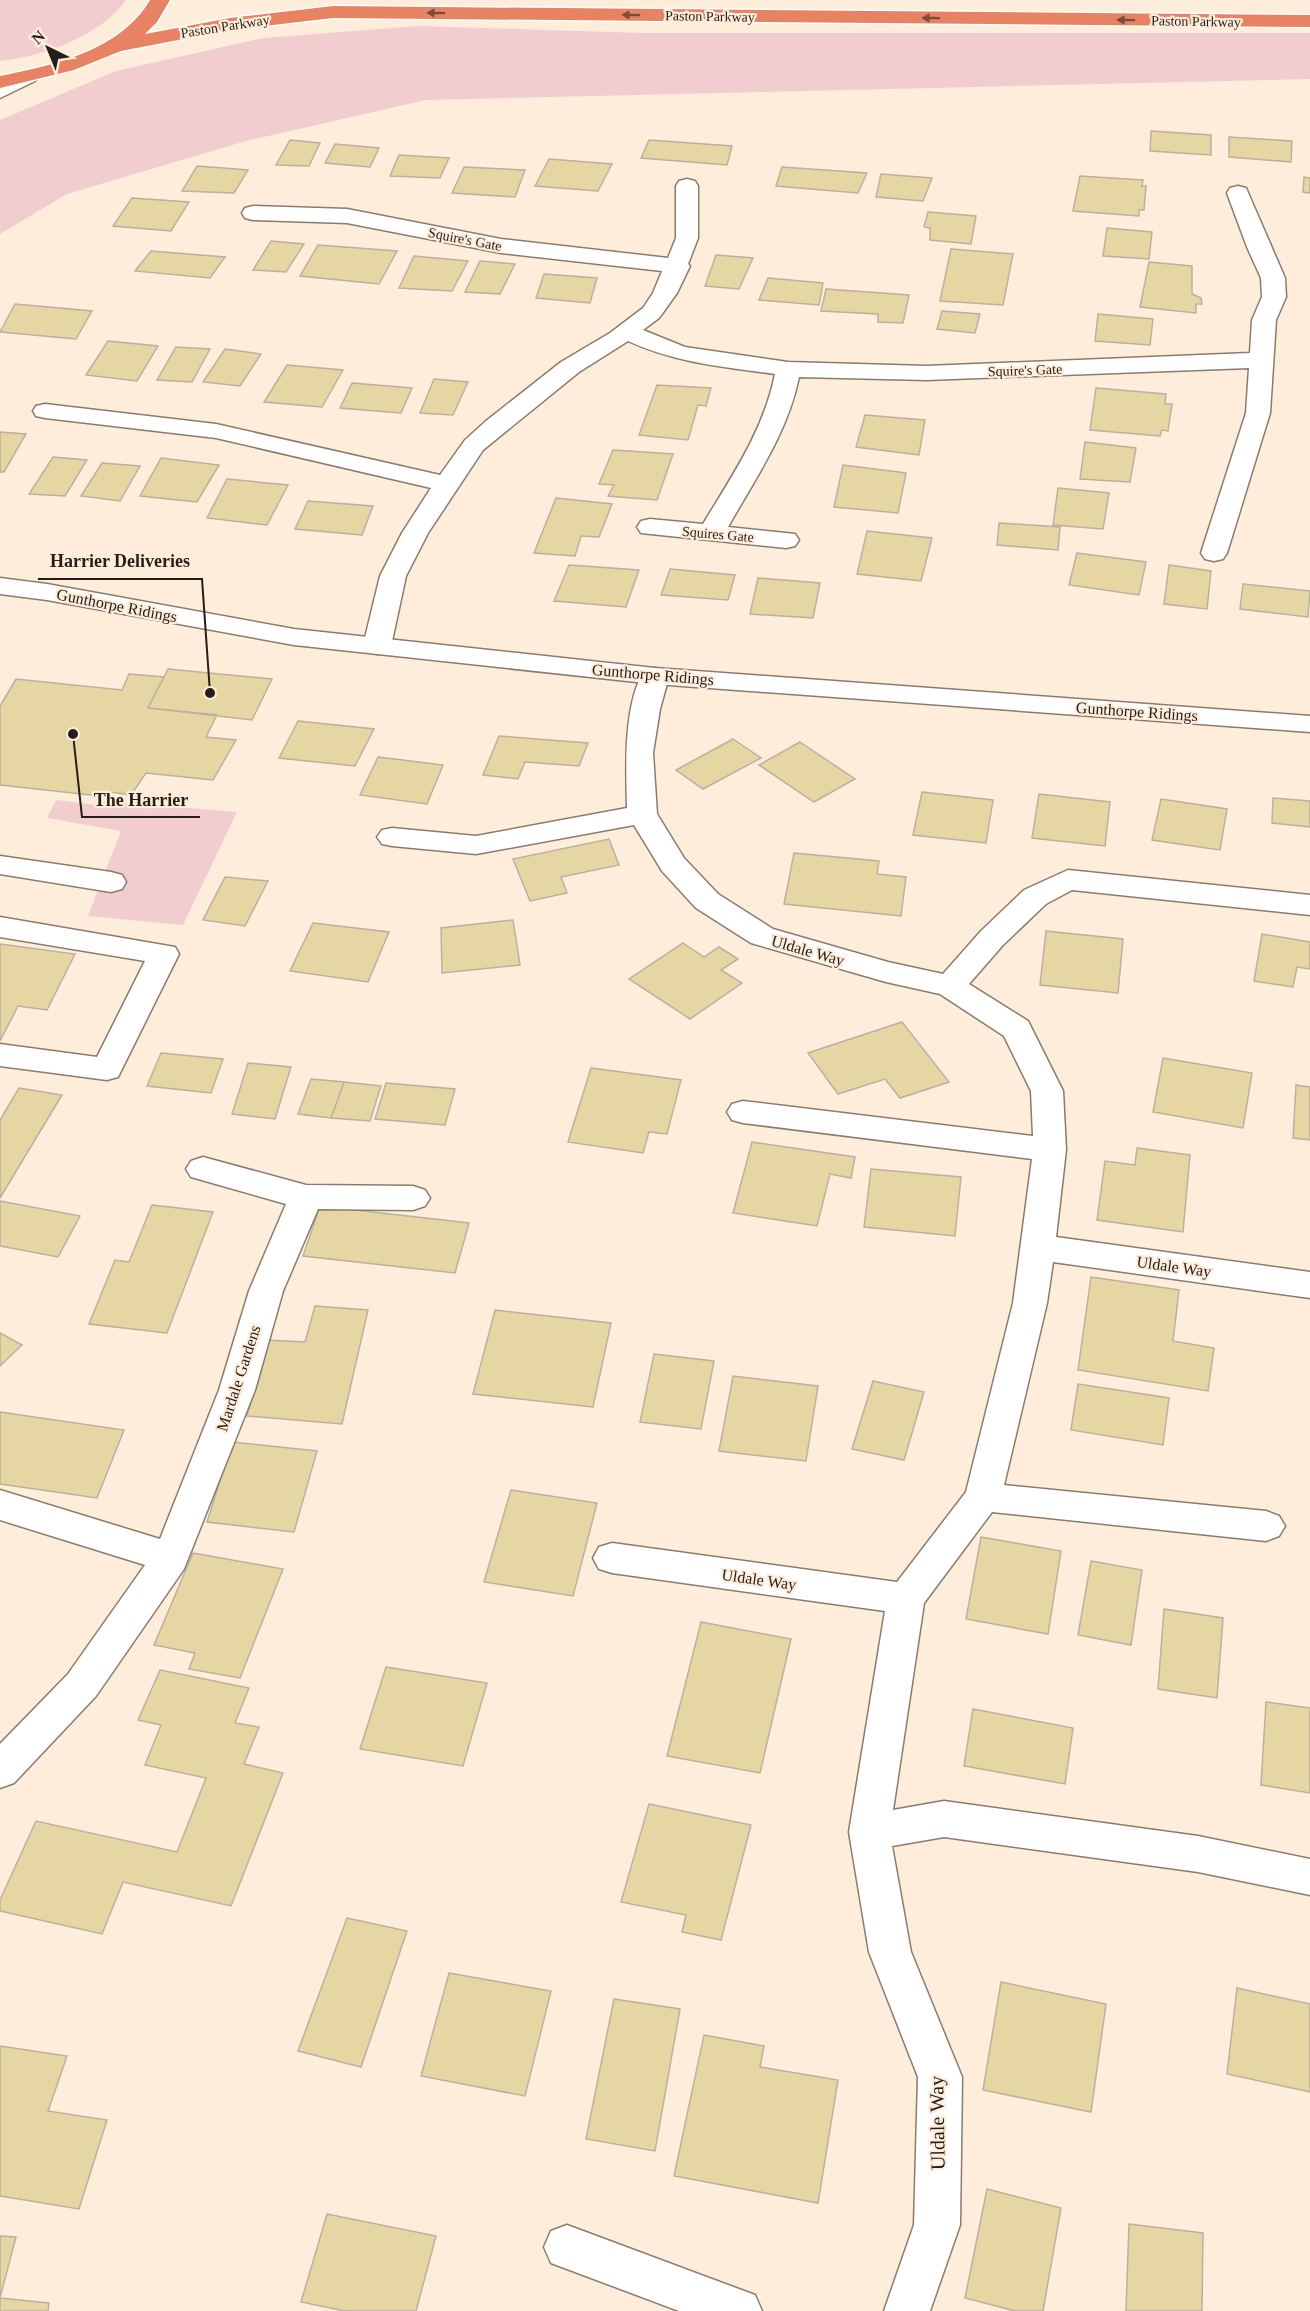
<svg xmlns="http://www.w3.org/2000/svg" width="1310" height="2311" font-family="'Times New Roman',serif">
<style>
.green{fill:#f2cdd0}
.building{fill:#e5d6a4;stroke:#b8b29e;stroke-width:1.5}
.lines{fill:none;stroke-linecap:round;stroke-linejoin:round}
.lane-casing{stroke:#8b7b6d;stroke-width:3}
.street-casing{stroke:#8b7b6d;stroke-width:3}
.secondary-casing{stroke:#8b7b6d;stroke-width:3}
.highway-casing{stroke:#fff;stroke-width:3}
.lane{fill:#fff;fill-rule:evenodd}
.street{fill:#fff;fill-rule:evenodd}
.secondary{fill:#fff;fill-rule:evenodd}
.highway{fill:#e78362;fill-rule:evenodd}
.oneway{fill:#7c4b39}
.labels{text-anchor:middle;stroke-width:4.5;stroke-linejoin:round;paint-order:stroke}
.far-street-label{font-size:14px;fill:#251e18;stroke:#ffeddc}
.street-label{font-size:16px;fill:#251e18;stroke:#ffeddc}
.near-street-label{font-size:20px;fill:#251e18;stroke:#ffeddc}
.leader{fill:none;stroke:#251e18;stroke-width:2}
.callout-dot{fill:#251e18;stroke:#ffeddc;stroke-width:2}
.callout-label{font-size:18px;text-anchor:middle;font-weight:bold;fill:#251e18;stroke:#ffeddc;stroke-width:4.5;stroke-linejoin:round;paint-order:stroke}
</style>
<rect width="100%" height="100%" fill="#ffeddc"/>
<path class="green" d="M0,0H126C101,36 42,57 0,61Z
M418,26L644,33H1310V79L426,100L246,141L67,194L0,234V120L116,71L263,38Z
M56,800L97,805L104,801L237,812L183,925L88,916L121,831L47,818Z"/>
<path class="building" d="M1151,131L1211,135V155L1150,151Z
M1229,137L1292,141L1291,162L1229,157Z
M290,140L320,143L309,166L276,165Z
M649,140L732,146L727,165L641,158Z
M335,144L379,148L370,167L325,163Z
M399,155L449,158L440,178L390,176Z
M549,159L612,164L598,191L535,186Z
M197,166L248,170L234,193L182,191Z
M464,167L525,170L515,197L452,193Z
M782,167L867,173L858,193L776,186Z
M881,174L932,178L923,201L876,197Z
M1080,176L1143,180L1142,186H1146L1144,210H1139V216L1073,211Z
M1304,177L1310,178V193L1303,192Z
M132,198L189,202L171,231L113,226Z
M928,212L976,216L971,244L930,240V228L924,227Z
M1107,228L1152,232L1149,259L1103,256Z
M271,241L304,244L286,272L253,270Z
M318,245L397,251L379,284L300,276Z
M951,249L1013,254L1003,305L940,301Z
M151,251L225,257L210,278L135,271Z
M716,255L753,258L739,289L705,286Z
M414,256L468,261L452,291L399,288Z
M480,261L515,264L500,294L465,292Z
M1149,262L1192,266V294L1201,298L1202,304H1196V313L1140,307Z
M544,274L597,278L590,303L536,298Z
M768,278L823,283L819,305L759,300Z
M826,289L909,295L903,323L878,322V314L821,311Z
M15,304L92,311L76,339L0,332Z
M942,311L980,314L975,333L937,329Z
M1098,314L1153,319L1150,345L1095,341Z
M108,341L158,346L137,381L86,375Z
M176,347L210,349L192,382L157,380Z
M225,349L261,354L240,386L203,382Z
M287,365L343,370L322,407L264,402Z
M434,379L468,382L453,415L420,413Z
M352,383L412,388L401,413L340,408Z
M657,385L711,388L706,406L698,405L688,440L639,435Z
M1096,388L1166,394L1165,404H1172L1168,431L1162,430L1160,436L1090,430Z
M865,415L925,420L919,455L856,447Z
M0,432L26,434L4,472H0Z
M1085,442L1136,448L1130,482L1080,479Z
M613,450L673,454L657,500L608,496L614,485L599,484Z
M53,457L87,460L65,496L29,494Z
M161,458L219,465L197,502L140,496Z
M102,463L140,466L120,501L81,496Z
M843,465L906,473L898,513L834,507Z
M227,479L288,485L267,525L207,518Z
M1058,488L1109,493L1103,529L1053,525Z
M556,498L612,504L599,537L581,536L575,556L534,553Z
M308,501L373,506L362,535L295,529Z
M999,523L1060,527L1058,550L997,545Z
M867,531L932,538L921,581L857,574Z
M1077,553L1146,562L1139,595L1069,585Z
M569,565L639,570L626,607L554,601Z
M1169,565L1211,571L1207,609L1164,604Z
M670,569L735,575L728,600L661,595Z
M758,578L820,583L813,618L750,614Z
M1243,584L1310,591L1308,617L1240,609Z
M168,669L272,679L252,720L148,708Z
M129,674L164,677L148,708L217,715L206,737L236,740L213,780L146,773L131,795L110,792L108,797L0,785V706L16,679L122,690Z
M298,721L374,729L355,766L279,758Z
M499,736L588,743L579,766L525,762L518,779L483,775Z
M733,739L761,758L703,789L676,770Z
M800,742L855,779L814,802L759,765Z
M378,757L443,765L427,804L360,795Z
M922,792L993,800L986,843L913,835Z
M1039,794L1110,802L1105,846L1032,838Z
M1273,798L1310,801V827L1272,823Z
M1161,799L1227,809L1220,850L1152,840Z
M609,839L619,865L561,877L567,893L530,901L513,859Z
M794,853L879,861L877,874L906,877L901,916L784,904Z
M225,877L268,881L245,926L203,920Z
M513,920L520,965L442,973L441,928Z
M313,923L389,932L368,982L290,971Z
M1046,931L1123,939L1118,993L1040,985Z
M1262,934L1310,942V969L1297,967L1293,987L1254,981Z
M683,943L704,957L719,947L738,959L721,970L742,983L690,1019L629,979Z
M0,944L75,954L47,1010L18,1006L0,1041Z
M902,1022L949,1082L900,1098L885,1079L838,1094L808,1053Z
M161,1053L223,1059L211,1093L147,1086Z
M1163,1058L1252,1073L1243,1128L1153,1112Z
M248,1063L291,1067L275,1119L232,1114Z
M591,1068L681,1080L667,1134L649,1132L643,1153L568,1142Z
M311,1079L344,1082L331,1118L298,1114Z
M344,1082L381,1086L370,1121L331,1118Z
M386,1083L455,1089L445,1125L375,1119Z
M1296,1085L1310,1087V1140L1293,1138Z
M19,1088L62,1095L0,1198V1120Z
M752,1142L855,1157L851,1178L830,1174L817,1226L733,1213Z
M1137,1148L1190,1155L1183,1232L1097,1220L1105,1161L1135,1165Z
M871,1169L961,1177L955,1236L864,1227Z
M0,1201L80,1216L58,1257L0,1246Z
M152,1205L213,1212L167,1333L89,1324L115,1260L129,1262Z
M320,1206L469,1223L455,1273L303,1256Z
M1091,1277L1179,1290L1173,1341L1214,1348L1208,1391L1078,1370Z
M315,1306L368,1310L342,1424L247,1416L267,1340L305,1342Z
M495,1310L611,1323L593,1407L473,1394Z
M0,1333L22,1345L0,1366Z
M654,1354L714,1361L701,1429L640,1422Z
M733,1376L818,1386L806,1461L719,1451Z
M873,1381L924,1392L904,1460L852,1449Z
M1078,1384L1169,1398L1163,1445L1071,1430Z
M0,1412L124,1430L97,1498L0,1484Z
M232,1442L317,1451L294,1532L207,1522Z
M511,1490L597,1503L573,1596L484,1582Z
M981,1537L1061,1551L1048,1634L966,1619Z
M193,1553L283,1569L240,1678L189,1669L195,1653L154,1645Z
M1091,1561L1142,1570L1131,1645L1078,1635Z
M1164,1609L1223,1618L1217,1698L1158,1689Z
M701,1622L791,1639L760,1773L667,1756Z
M386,1667L487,1683L463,1766L360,1749Z
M160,1670L249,1688L235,1723L259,1727L244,1764L283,1773L231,1906L123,1882L102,1934L0,1911V1900L36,1821L177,1852L206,1778L145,1765L161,1725L138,1720Z
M1266,1702L1310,1708V1793L1261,1785Z
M973,1709L1073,1728L1065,1784L964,1766Z
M649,1804L751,1825L721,1940L682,1932L686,1915L621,1902Z
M347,1918L407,1931L361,2067L298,2051Z
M449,1973L551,1991L525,2096L421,2076Z
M1001,1982L1106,2004L1091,2112L983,2090Z
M1237,1988L1310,2004V2092L1227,2074Z
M614,1999L680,2009L655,2151L586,2139Z
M704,2035L764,2046L760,2067L838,2080L818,2203L674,2176Z
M0,2046L67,2056L48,2111L107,2120L79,2209L0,2196Z
M987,2189L1061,2208L1043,2311H1015L965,2298Z
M327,2214L436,2236L416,2311H345L301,2302Z
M1129,2224L1203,2233L1202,2311H1126Z
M0,2236L16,2237L0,2298L49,2303L48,2311H0Z"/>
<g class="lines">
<g class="lane-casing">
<path id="lane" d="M0,856L111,872L122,875L126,882L122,889L111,892L0,874Z
M0,917L175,947L179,954L118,1077L107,1080L0,1066V1044L97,1057L145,961L0,937Z"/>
</g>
<g class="street-casing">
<path id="street" d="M687,179L695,181L698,186V238L688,264L690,266L677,293L659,318L643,330L685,347L788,362L927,366L1250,353L1252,320L1262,297L1261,278L1247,247L1227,193L1230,188L1238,186L1246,188L1285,278L1286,297L1276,320L1270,413L1227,553L1223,559L1214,561L1205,559L1201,553L1246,413L1249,368L927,380L799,377C788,432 755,479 728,527L795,534L799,540L795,546L786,548L641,533L637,527L641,521L650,519L703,524C732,476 764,430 775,374C724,367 676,363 628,341L579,372L483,450L428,533L406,576L391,646L387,652L377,654L367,652L363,646L380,576L402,533L431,488L216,438L45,418L36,416L33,411L36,406L45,404L216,424L440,475L465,440L486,421L561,362L610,333L643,308L653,293L662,271L501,253L347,223L253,220L245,218L242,213L245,208L253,206L347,209L501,239L668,258L676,238V186L679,181Z
M655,668L665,670L669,676L660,709L653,753L657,814L684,858L718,894L773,929L888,962L943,974L981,931L1024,890L1068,870L1310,895V915L1072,890L1046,904L1003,945L969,984L1028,1021L1063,1091L1066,1150L1056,1237L1310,1272V1298L1053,1262L1047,1303L1004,1485L1266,1511L1279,1516L1285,1526L1279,1536L1266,1541L992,1512L924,1603L893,1810L944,1801L1198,1836L1310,1859V1895L1198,1872L944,1837L892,1846L911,1952L962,2077L960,2225L930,2311H884L914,2225L918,2077L869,1952L849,1832L885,1611L612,1573L599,1569L593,1558L599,1547L612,1543L897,1582L966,1492L1013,1303L1032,1159L743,1123L732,1120L727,1112L732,1104L743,1101L1033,1136L1031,1091L1004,1036L940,994L886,982L751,943L696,908L662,871L634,825L476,854L392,846L382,844L377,837L382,830L392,828L476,836L627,808C626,770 623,702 645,670Z
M203,1157L306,1185L413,1186L425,1190L430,1198L425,1206L413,1210L318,1209L283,1291L255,1390L184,1569L96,1696L14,1783L0,1788V1744L68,1674L145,1565L0,1520V1490L160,1539L219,1390L249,1291L286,1204L191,1177L186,1169L191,1161Z
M567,2225L755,2295L762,2311H679L551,2263L544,2247L551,2231Z"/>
</g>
<g class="secondary-casing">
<path id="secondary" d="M28,71L35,73L38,77L35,81L0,98V84Z
M0,578L47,584L294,629L655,668L1310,716V732L655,684L294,645L47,600L0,594Z"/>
</g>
<g class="highway-casing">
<path id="highway" d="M150,0H170L157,22L145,34L230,18L333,6L1310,15V27L333,18L230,30L121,51L74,70L0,88V76C54,65 120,51 150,0Z"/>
</g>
<use href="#lane" class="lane"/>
<use href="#street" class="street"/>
<use href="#secondary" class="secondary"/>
<use href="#highway" class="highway"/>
</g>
<defs><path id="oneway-solid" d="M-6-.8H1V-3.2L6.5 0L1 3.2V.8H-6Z" transform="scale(1.5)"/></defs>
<g class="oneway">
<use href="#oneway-solid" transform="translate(436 13) rotate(-179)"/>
<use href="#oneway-solid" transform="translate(631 15) rotate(-179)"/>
<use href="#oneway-solid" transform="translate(931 18) rotate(-179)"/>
<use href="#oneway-solid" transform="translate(1126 20) rotate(-179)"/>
</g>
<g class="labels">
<g class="far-street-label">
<text transform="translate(710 16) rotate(1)" y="5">Paston Parkway</text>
<text transform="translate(1196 21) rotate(1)" y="5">Paston Parkway</text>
<text transform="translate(225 26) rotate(-9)" y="5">Paston Parkway</text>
<text transform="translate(465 239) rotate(11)" y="5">Squire's Gate</text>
<text transform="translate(1025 370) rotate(-2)" y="5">Squire's Gate</text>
<text transform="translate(718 534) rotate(5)" y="5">Squires Gate</text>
</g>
<g class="street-label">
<text transform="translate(117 605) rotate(11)" y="6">Gunthorpe Ridings</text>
<text transform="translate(653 674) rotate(5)" y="6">Gunthorpe Ridings</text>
<text transform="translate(1137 711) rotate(4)" y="6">Gunthorpe Ridings</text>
<text transform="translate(808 950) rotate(16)" y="6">Uldale Way</text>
<text transform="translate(1174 1266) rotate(8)" y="6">Uldale Way</text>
<text transform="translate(238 1378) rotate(-72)" y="6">Mardale Gardens</text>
<text transform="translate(759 1579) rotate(8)" y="6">Uldale Way</text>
</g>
<g class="near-street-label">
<text transform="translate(937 2123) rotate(-91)" y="7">Uldale Way</text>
</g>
</g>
<path class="leader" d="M210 693L202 579H38M73 734L82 817H200"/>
<g class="callout-dot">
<circle cx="210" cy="693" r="6"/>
<circle cx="73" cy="734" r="6"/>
</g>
<g class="callout-label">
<text x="120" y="567">Harrier Deliveries</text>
<text x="141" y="806">The Harrier</text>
</g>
<g transform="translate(48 48) rotate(317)" stroke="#ffeddc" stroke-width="4.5" paint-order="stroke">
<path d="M0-4.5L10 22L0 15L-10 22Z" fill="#251e18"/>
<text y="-9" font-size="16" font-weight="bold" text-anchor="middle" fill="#251e18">N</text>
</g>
</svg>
